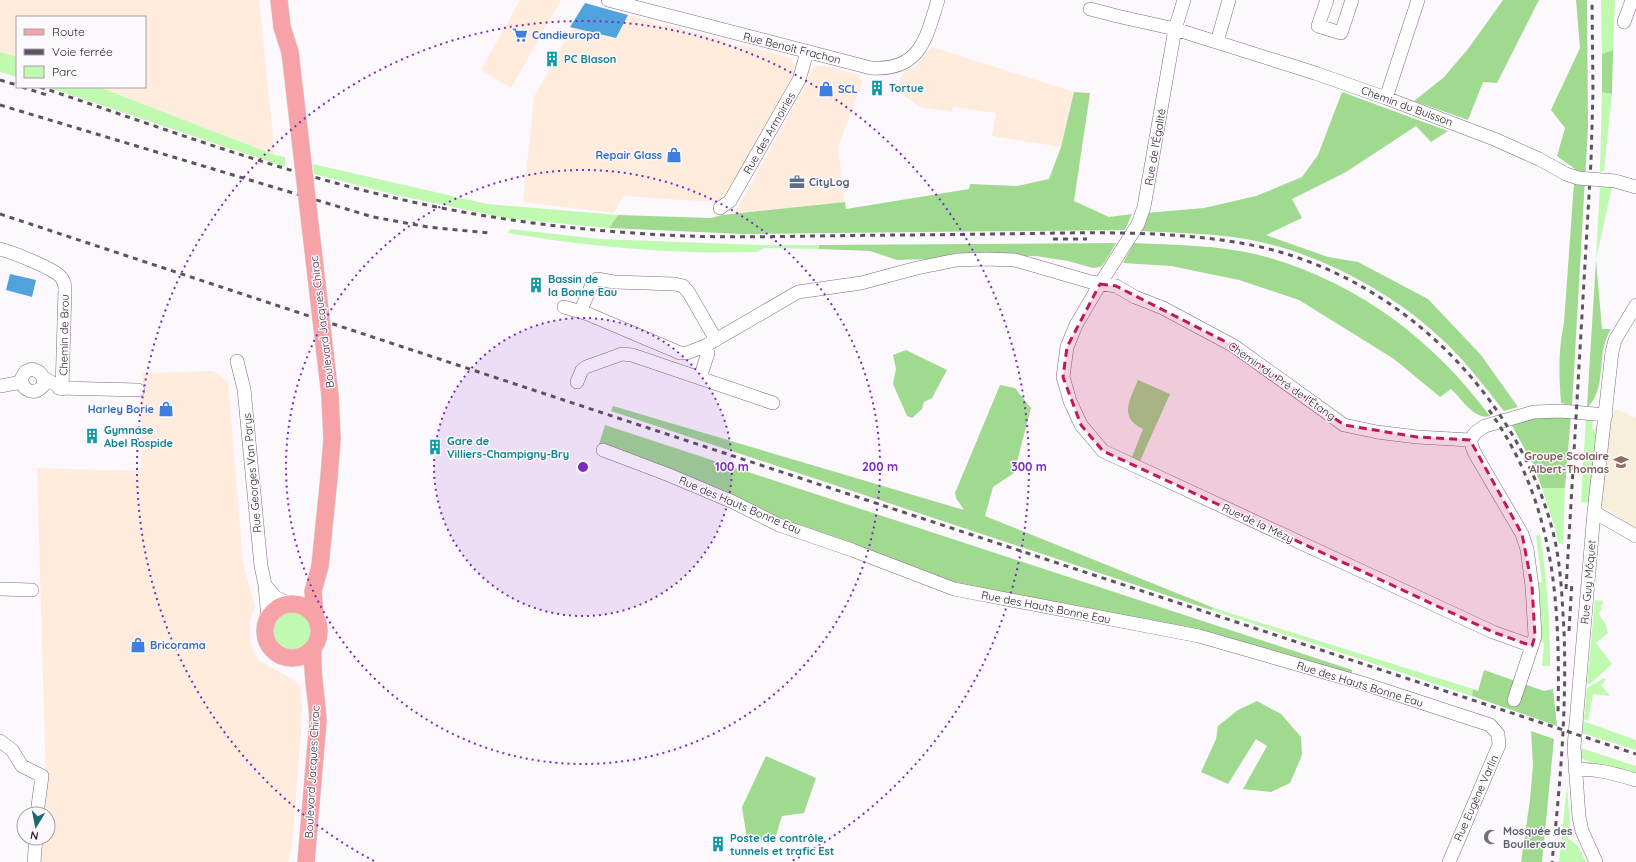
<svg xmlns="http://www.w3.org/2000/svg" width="1636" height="862" font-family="Quicksand,sans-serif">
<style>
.commercial{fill:#ffecdc}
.education{fill:#f8efda}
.green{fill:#c0f9b0}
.forest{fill:#a0da8f}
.water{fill:#50a2dd}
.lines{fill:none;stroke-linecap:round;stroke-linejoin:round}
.minor-casing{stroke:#7f6d82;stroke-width:14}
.major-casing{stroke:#d8d7d8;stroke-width:18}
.minor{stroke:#fff;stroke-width:13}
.major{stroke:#f7a2a6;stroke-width:17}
.rail{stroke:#5b545c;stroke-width:3;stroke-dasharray:5 5;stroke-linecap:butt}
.minor-bridge-casing{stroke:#7f6d82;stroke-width:14;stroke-linecap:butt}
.major-bridge-casing{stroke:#d8d7d8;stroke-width:18;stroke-linecap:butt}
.minor-bridge{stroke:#fff;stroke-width:13}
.major-bridge{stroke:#f7a2a6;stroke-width:17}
.marked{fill:#c2185b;fill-opacity:0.2;stroke:#c2185b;stroke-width:3;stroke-dasharray:8 5;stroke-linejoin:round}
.ring{fill:none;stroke:#7b2cbf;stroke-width:2;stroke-dasharray:2 4}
.labels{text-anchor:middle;stroke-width:3;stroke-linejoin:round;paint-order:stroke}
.shop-label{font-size:11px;font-weight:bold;fill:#366cbe;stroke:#fcf8fd;text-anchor:start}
.street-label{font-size:11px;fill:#271f28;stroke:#fcf8fd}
.culture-label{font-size:11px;font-weight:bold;fill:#0d838f;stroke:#fcf8fd;text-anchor:start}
.service-label{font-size:11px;font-weight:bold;fill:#4e5e75;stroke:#fcf8fd;text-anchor:start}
.education-label{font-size:11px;font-weight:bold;fill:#785e54;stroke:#fcf8fd;text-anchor:end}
.worship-label{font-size:11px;font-weight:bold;fill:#5b616d;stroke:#fcf8fd;text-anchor:start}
.centre{fill:#7b2cbf;stroke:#fcf8fd;stroke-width:2}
.ring-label{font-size:12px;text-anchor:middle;font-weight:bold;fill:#7b2cbf;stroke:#fcf8fd;stroke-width:3;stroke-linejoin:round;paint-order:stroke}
</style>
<rect width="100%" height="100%" fill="#fcf8fd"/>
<path class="commercial" d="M0,0H259L275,155L99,87H145V17H17V57L0,52Z
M520,0H561L511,88L481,70Z
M628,15L653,22V24L663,26L665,25L723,40L724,43L735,46L737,44L790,58L795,66L793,75L761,133L759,132L758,134L760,135L726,196L717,202L623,196L614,213L523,202L534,97L571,30L569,28L570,27L616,38Z
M932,47L1074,92L1061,147L992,136L996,113L953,107L952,112L920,107L904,96L899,87L901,77L906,70L916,66Z
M817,66H824L860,75L859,79L863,80L838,147L845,202L734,214L806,84L810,71Z
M213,371L228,381L243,563L255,607L249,624L251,645L258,660L294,680L300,686L301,691L302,705L301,731L292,844L288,862H40L41,838H48V814H43L46,781L37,468L141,471L142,373Z"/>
<path class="education" d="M1611,409L1621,411L1636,418V527L1601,506Z"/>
<path class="green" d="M1601,0H1615L1613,50L1602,54Z
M0,52L17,57V77L0,72Z
M47,87H99L275,155L285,157V167Z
M1602,92L1612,94L1604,171L1600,172Z
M313,164L487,204L618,215L609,228L504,218L396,195L314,174Z
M1600,185L1612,186L1596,260Z
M510,229L599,239L761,245H819V249L764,248L757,252C735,252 712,253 690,252C629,250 568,243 508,233Z
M1586,417H1589L1593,421L1592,429L1596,430L1589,503L1581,502Z
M1542,488H1565L1563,544L1558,543L1556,531Z
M1540,534C1547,578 1550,622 1550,666H1542L1544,643L1540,641L1535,584L1542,582L1536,536Z
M1595,600L1602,601L1604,603L1600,606L1602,609L1598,613L1605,623L1608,633L1596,643L1612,664L1590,684L1587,683Z
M1214,608L1473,689L1472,696L1211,610Z
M272 632a20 20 0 1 1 40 0a20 20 0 1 1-40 0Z
M1604,678L1606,680L1601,685L1610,696L1593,694L1588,721L1584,719L1587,688Z
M1583,721L1636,740V750L1582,733Z
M1581,748L1636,766V775L1584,760L1581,757Z
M1567,786L1570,822L1568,838L1578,846L1586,862H1559Z"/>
<path class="forest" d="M1503,0H1539L1497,83L1483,82L1468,120L1414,101L1443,78L1468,49Z
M1576,0H1587L1588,127L1572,405L1561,403C1559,376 1558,350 1564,323L1575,169L1557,156L1565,128L1551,110L1580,48Z
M1613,50L1612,94L1602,92V54Z
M1074,92L1090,93L1074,201L1109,217L1132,214L1125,230L743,234L609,228L618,215L711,218L722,215L845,202L846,209L969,189L970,184L1017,186L1049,179L1061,147Z
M1342,92L1448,131L1431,142L1416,126L1346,172L1292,199L1302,218L1266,235L1328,257L1358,262L1428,299L1481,355L1518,407L1504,411C1486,388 1468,365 1447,344C1396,294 1322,254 1251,240C1215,233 1177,233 1140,231L1146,213L1204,208L1256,196L1302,177L1318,155Z
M1116,243L1105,262L1100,267L1093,268L1068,261L1036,256L897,260L870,251L819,249V245Z
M1134,243C1174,245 1216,245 1255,254C1352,278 1431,337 1490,416C1475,421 1461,398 1451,389L1440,397L1394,359L1299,300L1239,280L1171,266L1123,263Z
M1596,260L1602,329H1611C1595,355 1608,384 1589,406H1587Z
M906,350L947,370L932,398L924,402L922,409L912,418L907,416L893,384L896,369L893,355Z
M1138,380L1170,394L1140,461L1132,457L1143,429C1118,417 1130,400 1138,380Z
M1000,385L1015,388L1031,408L1014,473L993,487L985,516L1214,608L1211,610L611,411L613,406L964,510L956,498L955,493Z
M1571,415L1565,488H1542L1533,464L1510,422L1538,416Z
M605,425L1352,670L1351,678L1176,626L957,591L773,522L599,444Z
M1484,670L1544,691L1553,689L1557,726L1472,696L1473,689L1478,691Z
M1257,701L1281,714L1301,737L1302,755L1290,783L1271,792L1243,789L1267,746L1256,739L1228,784L1201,772L1216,739L1218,726L1238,710Z
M1531,731L1554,739L1542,862H1521L1530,800L1533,765Z
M766,756L816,778L804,813L782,816L774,842L747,839L742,807Z"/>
<path class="water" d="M585,3L628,15L616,38L570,27Z
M10,274L36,280L32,297L6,290Z"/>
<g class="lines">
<g class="minor-casing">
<path id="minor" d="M608,0L871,68C921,71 926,38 938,0
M1184,0L1175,29L1144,207L1138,224L1100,284L1076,325L1067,347L1063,377L1070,401L1081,425L1103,451L1493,632L1532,646L1514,700
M1327,0L1318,26L1341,33L1352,0
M1090,9L1117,16L1175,29L1315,73L1386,98L1494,139L1539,159L1566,174L1578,178
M1624,22L1632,0
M1217,42L1229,0
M1386,98L1418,0
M1615,181L1636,187
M720,208L730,201L799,80L807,52
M0,249C14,253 50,267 60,276C64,280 65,285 65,290L62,389
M564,307L588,314L673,350L680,353H687L705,346L798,292L861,283L917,268L957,260L985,259L1015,260L1091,282L1116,286L1135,297L1163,308L1234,346L1344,425L1377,432L1417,437L1470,440
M580,312L593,282L597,279L614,282L675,284L683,286L689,293L716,340
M237,361L244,389L261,566L265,585L268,619
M44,378L43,386C34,396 23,391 21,379L25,372L32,369L39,372L44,378L58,386L59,388L138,390
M700,378L708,353L705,346
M577,382L582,370L586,367L622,354L632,355L773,403
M0,386L22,382
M1470,440L1474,452L1522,534L1527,549L1532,586L1535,636L1532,646
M1470,440L1476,432L1485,426L1534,412L1561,411L1606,415
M603,450L669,475L733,502L779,525L852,550L954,589L1199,636L1362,683L1490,725L1498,734L1499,745L1449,862
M1594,512L1636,536
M265,585L275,597L290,604
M0,589L32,590
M0,741L12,750L22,766L42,776L37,814
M1575,770C1596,768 1616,774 1636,780
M34,862L36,838
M1596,862L1582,831L1579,817L1574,747L1594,512L1612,352L1615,340L1636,305"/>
</g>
<g class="major-casing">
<path id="major" d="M279,0L282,27L290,52
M265 631a27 27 0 1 1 54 0a27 27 0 1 1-54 0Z
M315,616L313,591L320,566L329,477L332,439L330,396
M306,862L318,721C317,697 311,673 313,649"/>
</g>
<use href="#minor" class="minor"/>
<use href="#major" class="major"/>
<path class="rail" d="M0,80L17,85
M22,87L47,95
M40,87C148,123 255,163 366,191C453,213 543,227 634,233C694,238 754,237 814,236C875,235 935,235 995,234C1078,233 1164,229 1246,244C1312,256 1375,288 1425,331C1486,383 1533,454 1553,532C1561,564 1562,598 1564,631C1567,708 1560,786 1552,862
M0,105L373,217L428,227L489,233
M0,214L1636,754
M1053,239H1087
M1489,410C1556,505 1560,603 1558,714
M1566,589L1591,161L1593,92L1592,0
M1569,631L1572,581"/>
<g class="minor-bridge-casing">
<path id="minor-bridge" d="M1578,178L1615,181"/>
</g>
<g class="major-bridge-casing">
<path id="major-bridge" d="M290,52L330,396"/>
</g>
<use href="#minor-bridge" class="minor-bridge"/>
<use href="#major-bridge" class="major-bridge"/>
</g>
<path class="marked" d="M1100,284L1116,286L1234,346L1344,425L1417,437L1470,440L1522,534L1532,586L1535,636L1532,646L1493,632L1103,451L1081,425L1063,377L1067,347Z"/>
<circle cx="583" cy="467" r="149" fill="#7b2cbf" fill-opacity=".12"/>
<g class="ring">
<circle cx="583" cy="467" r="149"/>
<circle cx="583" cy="467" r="297"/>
<path d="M374 861A446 446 0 1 1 792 861"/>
</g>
<defs>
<g id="supermarket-bare" transform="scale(1.2)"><path d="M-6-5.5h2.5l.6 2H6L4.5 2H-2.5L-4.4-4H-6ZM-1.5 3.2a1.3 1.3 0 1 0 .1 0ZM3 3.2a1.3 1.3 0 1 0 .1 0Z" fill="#3f7fe0" stroke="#fcf8fd" stroke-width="2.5" paint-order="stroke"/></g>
<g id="building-bare" transform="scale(1.2)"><path d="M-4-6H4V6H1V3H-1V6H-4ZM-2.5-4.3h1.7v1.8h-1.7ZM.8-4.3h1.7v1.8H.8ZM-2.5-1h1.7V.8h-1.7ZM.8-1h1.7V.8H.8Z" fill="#0f9aa8" stroke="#fcf8fd" stroke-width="2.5" paint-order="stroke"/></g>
<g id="shop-bare" transform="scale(1.2)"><path d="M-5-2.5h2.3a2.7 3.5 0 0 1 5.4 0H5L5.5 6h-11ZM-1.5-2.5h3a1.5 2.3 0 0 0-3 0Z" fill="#3f7fe0" stroke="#fcf8fd" stroke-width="2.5" paint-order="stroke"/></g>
<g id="office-bare" transform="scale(1.2)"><path d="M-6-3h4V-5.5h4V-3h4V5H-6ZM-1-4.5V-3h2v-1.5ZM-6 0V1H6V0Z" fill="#5c6f8a" stroke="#fcf8fd" stroke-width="2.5" paint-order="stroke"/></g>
<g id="school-bare" transform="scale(1.2)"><path d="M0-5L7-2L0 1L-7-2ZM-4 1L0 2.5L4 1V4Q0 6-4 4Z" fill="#8d6e63" stroke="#fcf8fd" stroke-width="2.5" paint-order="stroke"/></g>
<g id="mosque-bare" transform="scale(1.2)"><path d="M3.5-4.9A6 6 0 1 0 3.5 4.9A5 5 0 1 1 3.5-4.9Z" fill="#6b7280" stroke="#fcf8fd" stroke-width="2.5" paint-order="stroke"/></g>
</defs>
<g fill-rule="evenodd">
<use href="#supermarket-bare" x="520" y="35"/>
<use href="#building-bare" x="552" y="59"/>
<use href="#building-bare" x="877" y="88"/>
<use href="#shop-bare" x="826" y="89"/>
<use href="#shop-bare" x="674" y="155"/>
<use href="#office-bare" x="797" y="182"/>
<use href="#building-bare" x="536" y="285"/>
<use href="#shop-bare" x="166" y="409"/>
<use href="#building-bare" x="92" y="436"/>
<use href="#building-bare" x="435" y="447"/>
<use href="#school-bare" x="1621" y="462"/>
<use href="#shop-bare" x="138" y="645"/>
<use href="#mosque-bare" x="1491" y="837"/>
<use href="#building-bare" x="718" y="844"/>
</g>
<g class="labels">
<g class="shop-label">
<text x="532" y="39">Candieuropa</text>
<text x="838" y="93">SCL</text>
<text x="662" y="159" text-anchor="end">Repair Glass</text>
<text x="154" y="413" text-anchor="end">Harley Borie</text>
<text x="150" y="649">Bricorama</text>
</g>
<g class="street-label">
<text transform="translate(792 48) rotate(14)" y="4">Rue Benoît Frachon</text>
<text transform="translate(1407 106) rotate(20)" y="4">Chemin du Buisson</text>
<text transform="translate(769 133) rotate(-60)" y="4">Rue des Armoiries</text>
<text transform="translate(1155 147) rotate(-80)" y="4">Rue de l'Égalité</text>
<text transform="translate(322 322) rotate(-97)" y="4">Boulevard Jacques Chirac</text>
<text transform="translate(64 335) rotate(-89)" y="4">Chemin de Brou</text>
<text transform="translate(1282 381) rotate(35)" y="4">Chemin du Pré de l'Étang</text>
<text transform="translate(252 473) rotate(-95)" y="4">Rue Georges Van Parys</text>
<text transform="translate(740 505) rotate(23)" y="4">Rue des Hauts Bonne Eau</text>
<text transform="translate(1258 523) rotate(25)" y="4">Rue de la Mézy</text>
<text transform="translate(1588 582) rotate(-85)" y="4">Rue Guy Môquet</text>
<text transform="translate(1046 607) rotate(11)" y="4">Rue des Hauts Bonne Eau</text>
<text transform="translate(1360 684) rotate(17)" y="4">Rue des Hauts Bonne Eau</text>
<text transform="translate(312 772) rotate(-87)" y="4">Boulevard Jacques Chirac</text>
<text transform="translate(1476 798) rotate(-66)" y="4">Rue Eugène Varlin</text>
</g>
<g class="culture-label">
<text x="564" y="63">PC Blason</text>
<text x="889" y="92">Tortue</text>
<text x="548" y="283">Bassin de<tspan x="548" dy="13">la Bonne Eau</tspan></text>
<text x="104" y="434">Gymnase<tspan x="104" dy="13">Abel Rospide</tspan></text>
<text x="447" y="445">Gare de<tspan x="447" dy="13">Villiers-Champigny-Bry</tspan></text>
<text x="730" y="842">Poste de contrôle<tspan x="730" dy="13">tunnels et trafic Est</tspan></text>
</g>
<g class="service-label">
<text x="809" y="186">CityLog</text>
</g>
<g class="education-label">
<text x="1609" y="460">Groupe Scolaire<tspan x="1609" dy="13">Albert-Thomas</tspan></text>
</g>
<g class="worship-label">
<text x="1503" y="835">Mosquée des<tspan x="1503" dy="13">Boullereaux</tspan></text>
</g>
</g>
<circle cx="583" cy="467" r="6" class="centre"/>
<g class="ring-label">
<text x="732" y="471">100 m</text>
<text x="880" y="471">200 m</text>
<text x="1029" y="471">300 m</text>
</g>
<rect x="16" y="16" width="130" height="72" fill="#fcf8fd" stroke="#a7a1a8"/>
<rect x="24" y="29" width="20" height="6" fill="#f7a2a6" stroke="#a7a1a8"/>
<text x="52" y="36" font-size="12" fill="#271f28">Route</text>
<rect x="24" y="49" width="20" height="6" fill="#5b545c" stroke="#a7a1a8"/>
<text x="52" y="56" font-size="12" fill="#271f28">Voie ferrée</text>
<rect x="24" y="66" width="20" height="12" fill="#c0f9b0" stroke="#a7a1a8"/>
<text x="52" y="76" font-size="12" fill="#271f28">Parc</text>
<g transform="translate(36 826) rotate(190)"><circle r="19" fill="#fcf8fd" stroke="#a7a1a8"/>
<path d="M0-3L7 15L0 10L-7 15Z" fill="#1d6970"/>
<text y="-6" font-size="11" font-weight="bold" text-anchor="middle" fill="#271f28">N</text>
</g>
</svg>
